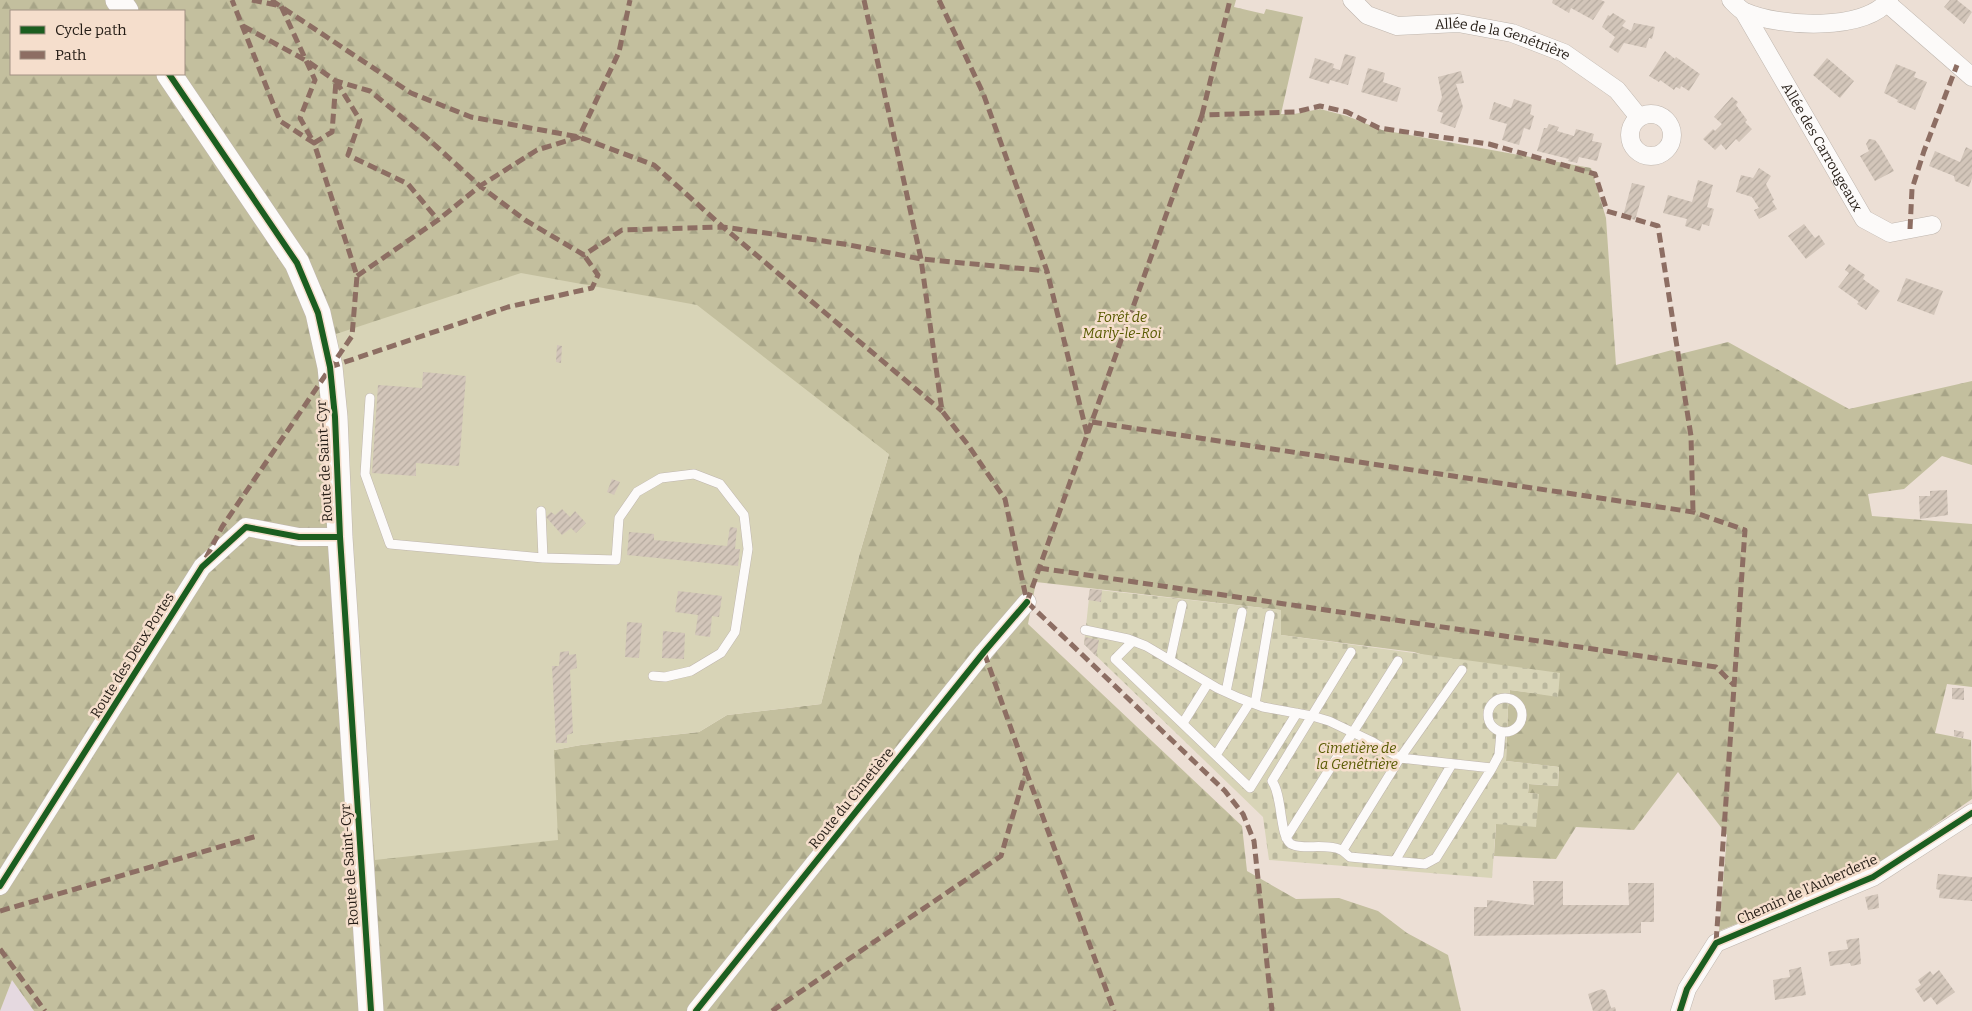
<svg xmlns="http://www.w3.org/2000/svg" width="1972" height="1011" font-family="Bitter,serif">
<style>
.commercial{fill:#e5d9e0}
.forest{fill:url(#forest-firs);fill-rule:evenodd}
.cemetery{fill:url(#cemetery-stones)}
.pitch{fill:#d8d4b7}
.building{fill:url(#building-hatch)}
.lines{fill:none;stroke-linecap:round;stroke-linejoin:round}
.lane-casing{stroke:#bfb6ae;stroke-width:10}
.street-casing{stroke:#bfb6ae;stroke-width:19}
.secondary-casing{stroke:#bfb6ae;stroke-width:26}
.lane{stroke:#fcfaf9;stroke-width:9}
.street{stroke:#fcfaf9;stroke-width:18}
.secondary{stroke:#fcfaf9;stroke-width:25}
.quiet{stroke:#8d6e63;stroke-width:5;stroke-dasharray:10 5;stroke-linecap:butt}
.cycleway-casing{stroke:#f5decc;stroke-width:9}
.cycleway{stroke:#1b5e20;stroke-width:6}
.labels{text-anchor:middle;stroke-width:5;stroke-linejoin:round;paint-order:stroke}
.street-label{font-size:14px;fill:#251d16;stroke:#f5decc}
.park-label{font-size:14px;font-style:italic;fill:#585a00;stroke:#f5decc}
</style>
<defs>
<pattern id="forest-firs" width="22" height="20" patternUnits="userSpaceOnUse" patternTransform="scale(1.25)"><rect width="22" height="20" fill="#c3bf9e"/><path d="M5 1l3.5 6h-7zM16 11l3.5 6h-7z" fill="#a7a487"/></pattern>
<pattern id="cemetery-stones" width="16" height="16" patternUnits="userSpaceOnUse" patternTransform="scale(1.25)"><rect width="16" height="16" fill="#d8d4b7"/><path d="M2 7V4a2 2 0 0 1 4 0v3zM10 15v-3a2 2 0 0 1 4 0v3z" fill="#b9b69d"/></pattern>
<pattern id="building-hatch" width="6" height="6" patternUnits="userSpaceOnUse" patternTransform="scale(1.25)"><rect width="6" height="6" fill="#d3c6ba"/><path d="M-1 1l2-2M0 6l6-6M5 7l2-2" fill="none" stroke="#b5aa9f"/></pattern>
</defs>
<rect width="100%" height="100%" fill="#ecdfd5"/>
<path class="commercial" d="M12,980L34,1011H0Z"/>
<path class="forest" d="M0,0H1236L1234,7L1264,14L1266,9L1303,17L1281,114H1294L1320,109L1347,116L1382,130L1591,168L1606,218L1616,365L1672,350L1680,354L1728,342L1849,409L1972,381V465L1942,456L1904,489L1868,494L1872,516L1972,524V687L1947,684L1935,733L1971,740L1972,799L1870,870L1719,931L1727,835L1678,772L1634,830L1576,827L1556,859L1494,856L1496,824L1538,794L1528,793L1529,784L1558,786L1559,767L1506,761L1508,707L1510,690L1558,696L1414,652L1281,635L1280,610L1036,582L1028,624L1242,826L1247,871L1296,899L1339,898L1378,911L1407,933L1448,955L1461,1011H34L12,980L0,1011ZM11,11H184V74H11ZM889,454L859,556L821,704L727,715L699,732L581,745L554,750Z"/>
<path class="cemetery" d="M1090,589L1281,610V635L1560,673L1558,697L1510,690L1508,707L1506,761L1559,767L1558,786L1529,784L1528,793L1539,794L1536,827L1496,824L1492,878L1269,860L1263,817L1084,644Z"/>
<path class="pitch" d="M521,273L697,305L889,454L859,556L821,704L727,715L699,732L581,745L554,750L558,840L375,860L351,590L355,589L336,334Z"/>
<path class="building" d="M1553,0H1601L1605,2L1593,20L1571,8L1569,13L1552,3Z
M1950,0H1957L1972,12L1964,24L1944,7Z
M1613,13L1626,21L1622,26L1631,31L1634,23L1655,27L1652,39L1649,38L1646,48L1624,43L1618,53L1609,47L1615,37L1602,27L1608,15L1610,16Z
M1665,51L1675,59L1676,57L1700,74L1689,91L1681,86L1680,89L1676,87L1674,90L1660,80L1659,82L1649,76Z
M1345,54L1356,57L1348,85L1330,80L1329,84L1309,78L1315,58L1334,64L1333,68L1340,70Z
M1827,58L1854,81L1840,98L1813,75Z
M1896,64L1916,72L1914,77L1927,82L1915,110L1897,102L1898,100L1884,93Z
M1368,68L1385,73L1383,82L1401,88L1397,102L1361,92Z
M1461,71L1464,83L1456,84L1463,107L1455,128L1440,123L1443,113L1437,111L1442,97L1438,77Z
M1732,97L1738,102L1736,105L1747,120L1745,122L1752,129L1739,142L1736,139L1726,150L1721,144L1715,150L1703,139L1713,129L1715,131L1722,124L1714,117Z
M1514,99L1532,105L1530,114L1534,116L1530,130L1524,128L1519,145L1502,140L1507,124L1489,119L1494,102L1511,108Z
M1549,124L1559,127L1557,131L1574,136L1576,129L1594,134L1592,141L1602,143L1597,161L1579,157L1577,163L1568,161L1569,159L1537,151L1544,128H1547Z
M1869,139L1875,140L1879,145L1894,171L1875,181L1860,156L1869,151L1866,144Z
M1966,147L1972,150V178L1969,187L1955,181L1954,176L1929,166L1935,151L1960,162Z
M1759,168L1771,176L1766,184L1774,200L1772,201L1777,209L1759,219L1754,210L1759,208L1752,197L1736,192L1741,175L1753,178Z
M1698,180L1713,185L1707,207L1714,209L1709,226L1702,224L1700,231L1685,226L1687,219L1663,213L1668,195L1692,202Z
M1632,183L1645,186L1635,220L1623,216Z
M1804,224L1815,238L1819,235L1825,244L1806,259L1788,236Z
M1849,264L1865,275L1863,279L1880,291L1866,310L1857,304L1859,302L1838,287L1849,273L1845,270Z
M1906,278L1943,291L1934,315L1897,301Z
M557,345L562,346L561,363L556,362Z
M423,372L466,376L459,466L416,463V476L372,473L378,385L422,388Z
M612,479L620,482L614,495L607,492Z
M1947,490L1948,515L1920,519L1919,496H1930V491Z
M562,509L570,517L575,511L586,523L576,533L571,528L562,535L546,517L551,512L555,515Z
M730,527L737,528L735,549H740L738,566L627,555L629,532L654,534V540L727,546Z
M1090,589L1102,590L1101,602L1088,600Z
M678,591L722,596L719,617L712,616L710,637L695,635L698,615L675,612Z
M627,622L642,623L639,658L625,657Z
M663,631L685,633L684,659L662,658Z
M1085,637L1099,640L1096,656L1084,644Z
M569,651V655L576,654L577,668L570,670L573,733L567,735V743H556L552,666H559L560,652Z
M1952,688H1964V700L1952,699Z
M1954,730L1964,732L1963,738L1954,736Z
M1938,874L1972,877V901L1939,898L1940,890L1936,889Z
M1533,881H1563V905H1629L1628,883H1654V922H1641V933L1474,936V907H1487V900L1534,905Z
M1878,894L1879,908L1868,910L1865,897Z
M1859,938L1861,964L1851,966L1850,963L1830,966L1828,952L1848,949L1846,940Z
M1801,967L1806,995L1775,1000L1773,980L1790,977L1789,970Z
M1939,970L1955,992L1937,1005L1931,997L1924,1002L1915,989L1921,985L1918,980L1930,971L1933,975Z
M1602,989L1606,991L1611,1008L1615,1007L1616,1011H1593L1588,994Z"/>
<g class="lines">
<g class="lane-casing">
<path id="lane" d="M370,398L365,474L390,544L543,558L616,560L619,518L637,492L661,478L694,474L720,484L744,515L748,549L735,632L721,653L691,671L665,677L653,676
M541,511L543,558
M1085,630L1128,639L1146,646L1217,688L1239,698L1263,707L1312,716L1329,721L1373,742L1400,758L1492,768L1436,858L1425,864L1350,857C1347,855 1344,851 1341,850C1328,843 1301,850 1291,844C1279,836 1283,796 1272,781L1351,652
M1133,641L1115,659L1250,788L1297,713
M1170,660L1182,605
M1226,692L1242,612
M1488 715a17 17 0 1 1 34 0a17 17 0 1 1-34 0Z
M1255,704L1270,615
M1183,723L1208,683
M1216,755L1250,702
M1492,768L1499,755L1501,732
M1286,838L1398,661
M1343,850L1400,758L1462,670
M1395,861L1452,764"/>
</g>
<g class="street-casing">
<g id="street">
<path id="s1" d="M1352,0L1367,15L1397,26L1458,23L1512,33L1564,53L1617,90L1638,116"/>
<path d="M1731,0C1735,4 1740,10 1745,12C1779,27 1864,32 1889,0"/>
<path d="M1887,3L1972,77"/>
<path id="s2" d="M1744,12L1864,219L1890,233L1932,225"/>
<circle cx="1651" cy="135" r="21"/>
<path d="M0,886L202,567L246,527L299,537H340"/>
<path d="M696,1011L984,652L1027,602"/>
<path d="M1680,1011L1687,989L1716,943L1873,877L1972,813"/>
</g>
</g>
<g class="secondary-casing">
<path id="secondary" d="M118,0L126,11
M169,74L297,263L318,313L330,367L335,417L340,537L371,1011"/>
</g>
<use href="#lane" class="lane"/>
<use href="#street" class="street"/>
<use href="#secondary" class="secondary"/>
<path class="quiet" d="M252,0L281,6L315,80L300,118L314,143L332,132L336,81
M271,0L411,93L471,117L579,137L654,165L723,227L942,411
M864,0L921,259L942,411L968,445L1005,499L1027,602
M939,0L983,93L1047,271L1087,434
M243,26L307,61L336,81L370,91L426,137L480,186L525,220L584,255L622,230L723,227L844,244L921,259L1047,271
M336,81L360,120L348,155L408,184L438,220
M1202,115L1230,0
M1910,229L1912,189L1924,151L1957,65
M357,276L438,220L480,186L537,150L579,137L619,52L630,0
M330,367L508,307L592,288L598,275L584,255
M1092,422L1693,512L1745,530L1716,943
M206,558L222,527L352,336L357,276L314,143L280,121L232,0
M1039,568L1716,667L1734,685
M1027,602L1202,115L1295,112L1320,106L1347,112L1379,128L1489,144L1595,174L1607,211L1658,226L1691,436L1693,512
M1027,602L1225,791L1243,814L1254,841L1272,1011
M1026,771L1114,1011
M0,911L257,836
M0,949L45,1011
M772,1011L1001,856L1026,771L984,652"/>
<g class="cycleway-casing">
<path id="cycleway" d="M169,74L297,263L318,313L330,367L335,417L340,537L371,1011
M0,886L202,567L246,527L299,537H340
M696,1011L984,652L1027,602
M1680,1011L1687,989L1716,943L1873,877L1972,813"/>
</g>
<use href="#cycleway" class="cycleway"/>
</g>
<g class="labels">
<g class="street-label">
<text dy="5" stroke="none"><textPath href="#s1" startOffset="161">Allée de la Genétrière</textPath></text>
<text dy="5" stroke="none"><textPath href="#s2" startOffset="156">Allée des Carrougeaux</textPath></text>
<text transform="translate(324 461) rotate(-93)" y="5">Route de Saint-Cyr</text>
<text transform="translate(132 655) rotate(-58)" y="5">Route des Deux Portes</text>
<text transform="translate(851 798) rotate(-51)" y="5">Route du Cimetière</text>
<text transform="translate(349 865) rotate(-94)" y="5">Route de Saint-Cyr</text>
<text transform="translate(1807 889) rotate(-24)" y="5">Chemin de l'Auberderie</text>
</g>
<g class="park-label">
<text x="1122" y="322">Forêt de<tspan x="1122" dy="16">Marly-le-Roi</tspan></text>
<text x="1357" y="753">Cimetière de<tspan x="1357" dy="16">la Genêtrière</tspan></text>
</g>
</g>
<rect x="10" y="10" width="175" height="65" fill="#f5decc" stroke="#a29183"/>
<rect x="20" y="26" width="25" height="8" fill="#1b5e20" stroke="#a29183"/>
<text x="55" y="35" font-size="15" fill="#251d16">Cycle path</text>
<rect x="20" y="51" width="25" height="8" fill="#8d6e63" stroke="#a29183"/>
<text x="55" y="60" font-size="15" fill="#251d16">Path</text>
</svg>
